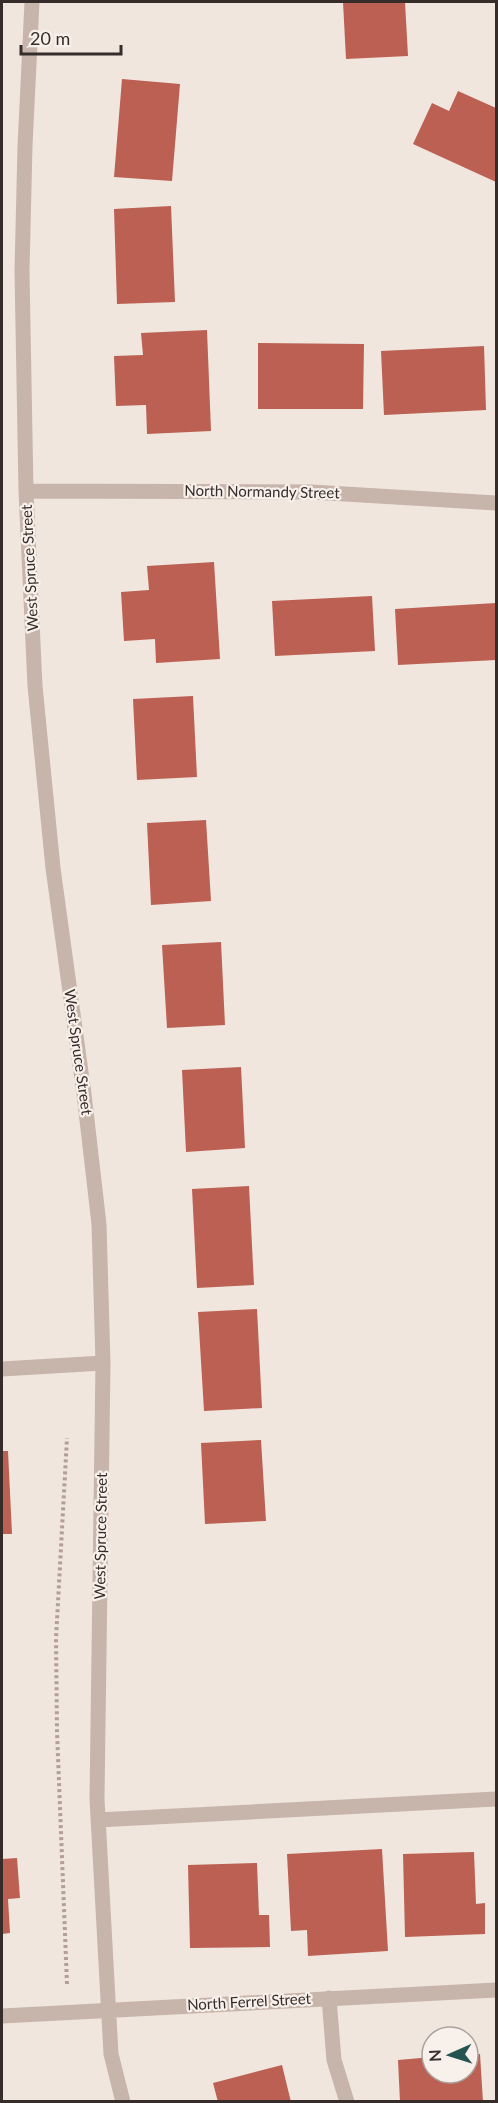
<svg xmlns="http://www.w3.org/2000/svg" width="498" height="2103" font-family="Lato,sans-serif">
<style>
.building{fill:#bb6052}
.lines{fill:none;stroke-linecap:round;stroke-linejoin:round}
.path{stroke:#b39f95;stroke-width:4;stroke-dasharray:3 3;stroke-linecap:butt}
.minor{stroke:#c7b5ab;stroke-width:15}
.labels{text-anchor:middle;stroke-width:4.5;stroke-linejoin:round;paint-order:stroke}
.street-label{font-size:15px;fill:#362c2a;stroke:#f8f0ea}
</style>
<rect width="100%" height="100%" fill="#f0e6de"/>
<path class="building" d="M343,2H405L408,56L346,59Z
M122,79L180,84L172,181L114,177Z
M458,91L496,108V182L413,144L432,103L449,111Z
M171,206L175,302L117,304L114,209Z
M207,330L211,431L147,434L146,405L116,406L114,356L143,355L141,333Z
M258,343L364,344L363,409H258Z
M484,346L486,410L384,415L381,351Z
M214,562L220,659L156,663L155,639L124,641L121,592L149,590L147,566Z
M372,596L375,651L275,656L272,601Z
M496,603V660L398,665L395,609Z
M193,696L197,777L137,780L133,699Z
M206,820L211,901L151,905L147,823Z
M221,942L225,1025L167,1028L162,945Z
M241,1067L245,1148L186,1152L182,1070Z
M249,1186L254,1285L197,1288L192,1189Z
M257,1309L262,1408L204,1411L198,1312Z
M261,1440L266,1521L205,1524L201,1443Z
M2,1451H8L12,1534H2Z
M382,1849L388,1951L308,1956L307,1930L291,1931L287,1854Z
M474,1852L476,1904L485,1903V1934L405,1937L403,1854Z
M17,1858L20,1898L8,1899L10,1933L2,1934V1859Z
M257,1863L259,1915H269L270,1947L190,1948L188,1865Z
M480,2054L483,2102H400L398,2060L432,2057V2073H468V2055Z
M282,2065L291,2102H218L213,2083Z"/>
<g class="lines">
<path class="path" d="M67,1984L57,1732L56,1639L67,1438"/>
<path class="minor" d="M32,2L25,146L22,271L26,491L35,686L53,868L84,1094L99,1224L103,1363L97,1799L111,2054L123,2102
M26,491L311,492L496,503
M2,1369L103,1363
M98,1820L496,1799
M329,1998L334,2060L347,2102
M2,2016L496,1990"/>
</g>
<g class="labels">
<g class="street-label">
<text transform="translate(262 492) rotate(1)" y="5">North Normandy Street</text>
<text transform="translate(30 568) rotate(-93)" y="5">West Spruce Street</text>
<text transform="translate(78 1052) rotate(82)" y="5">West Spruce Street</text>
<text transform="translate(101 1536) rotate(-89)" y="5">West Spruce Street</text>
<text transform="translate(249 2002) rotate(-3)" y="5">North Ferrel Street</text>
</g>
</g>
<rect width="498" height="2103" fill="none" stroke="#362c2a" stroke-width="6"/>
<g transform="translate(450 2055) rotate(267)"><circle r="28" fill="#f8f0ea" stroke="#aaa29d" stroke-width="1.5"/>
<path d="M0-4.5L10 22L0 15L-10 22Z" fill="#235451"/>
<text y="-9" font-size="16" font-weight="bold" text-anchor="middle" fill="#362c2a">N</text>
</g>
<path d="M21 45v9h100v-9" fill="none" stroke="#362c2a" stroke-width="3"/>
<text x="30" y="45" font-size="18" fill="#362c2a" stroke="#f8f0ea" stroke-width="4.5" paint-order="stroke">20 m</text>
</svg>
